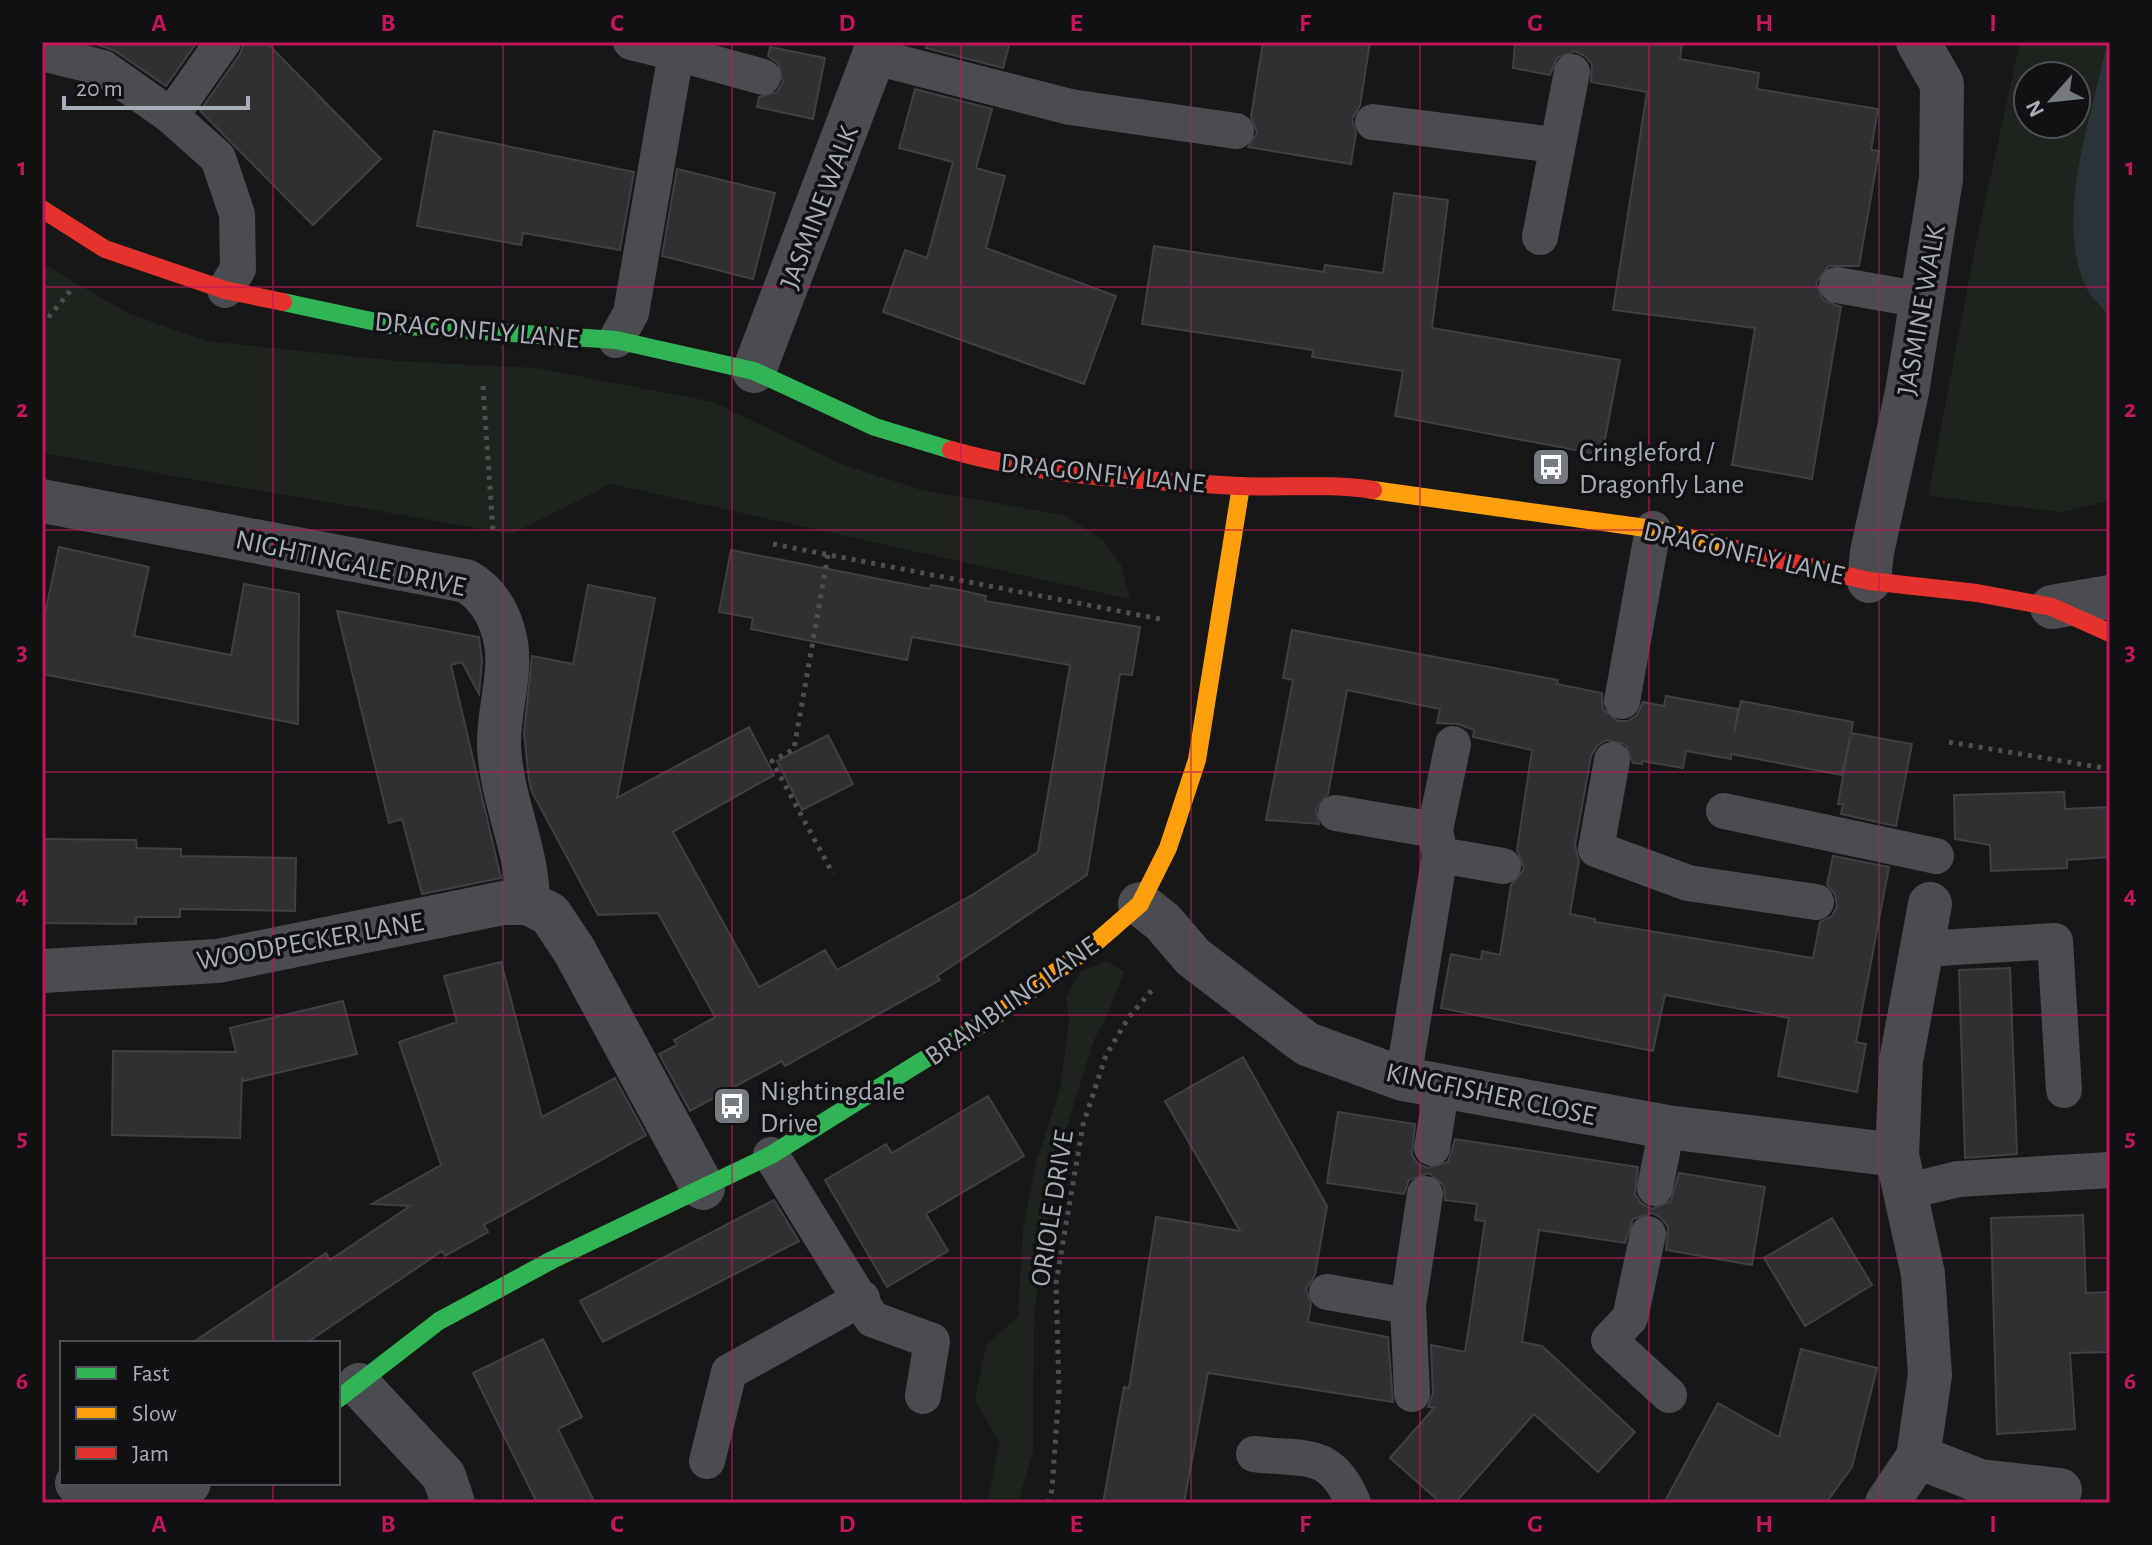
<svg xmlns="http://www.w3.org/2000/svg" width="2152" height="1545" font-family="'Alegreya Sans',sans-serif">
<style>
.green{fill:#1d241d;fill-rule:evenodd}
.water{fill:#2a3339}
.building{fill:#303031;stroke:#3f4043;stroke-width:2}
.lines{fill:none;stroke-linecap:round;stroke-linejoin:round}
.path{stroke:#4d4e52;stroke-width:5;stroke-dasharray:4 6;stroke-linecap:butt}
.lane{stroke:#4b4c50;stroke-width:36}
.street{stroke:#4b4c50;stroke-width:44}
.fast{stroke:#30b455;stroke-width:18}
.slow{stroke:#ff9f0a;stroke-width:18}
.jam{stroke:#e5322d;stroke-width:18}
.grid{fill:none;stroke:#c2185b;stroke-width:2;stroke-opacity:0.55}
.labels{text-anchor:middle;stroke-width:7;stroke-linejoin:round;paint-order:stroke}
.street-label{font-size:28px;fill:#a8aeb8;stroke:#111113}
.poi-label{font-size:28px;fill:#a8aeb8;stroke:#111113;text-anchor:start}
.neatline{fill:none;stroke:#c2185b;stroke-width:3}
.grid-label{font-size:26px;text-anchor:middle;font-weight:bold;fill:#c2185b}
</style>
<rect width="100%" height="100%" fill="#171717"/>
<path class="green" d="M2020,42H2107L2095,105L2084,285L2110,317V501L2061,512L1928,496L1976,243ZM2028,76H2076V124H2028Z
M42,263L127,313L207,341L397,361L537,368L714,402L839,463L921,490L1064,515L1103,540L1121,565L1130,599L611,484L512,534L42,453Z
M1107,961L1124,972L1110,1009L1094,1040L1056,1161L1034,1315L1033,1451L1018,1503H987L1000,1443L975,1400L986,1345L1018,1317L1023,1229L1036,1163L1060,1089L1069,1021L1066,997L1081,971Z"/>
<path class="water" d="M2107,42H2110V317C2102,307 2088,295 2084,283C2055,211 2093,115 2107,42Z"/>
<path class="building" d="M91,42H197L166,86L115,51Z
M244,42H266L381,159L313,225L200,111L240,54Z
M928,42H1010L1003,68L926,48Z
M1263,42H1370L1360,106L1352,119L1356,133L1351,164L1248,147L1257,133L1251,117Z
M1515,42H1682L1680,59L1759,73L1757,89L1878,109L1871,150L1879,151L1859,266H1829L1816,282L1823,300L1841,307L1812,479L1732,465L1755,328L1613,310L1647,92L1591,82L1592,64L1585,56L1575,51L1557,58L1550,75L1513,68Z
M770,47L825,58L813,119L757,107L759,97L777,92L783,82L778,63L768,56Z
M915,89L992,109L976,168L1005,176L986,248L1116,296L1084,384L883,312L905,250L927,258L953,162L899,148Z
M434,131L634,172L620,250L523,233L521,245L417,226Z
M677,169L775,193L753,279L662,256Z
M1394,193L1448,200L1432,328L1620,360L1602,455L1395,416L1403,371L1312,357L1313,350L1142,324L1154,246L1324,272L1325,265L1383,273Z
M59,547L149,567L134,636L231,655L244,584L299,594L298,724L42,674V628Z
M731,550L930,589L931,585L959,590L986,596L985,601L1140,627L1132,675L1120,674L1087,875L937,976L940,980L785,1066L782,1061L690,1111L659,1054L677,1045L674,1040L715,1017L658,913L598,915L532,792L529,780L524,733L532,656L573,664L588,585L655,598L617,798L749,727L774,775L673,832L759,987L825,950L837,970L972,895L1038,852L1070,665L912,637L907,660L751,629L753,618L719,612Z
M337,611L479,637L482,661L479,694L462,662L451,665L501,878L422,894L402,819L389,823Z
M1292,630L1558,680L1557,684L1602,693L1603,709L1618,721H1628L1637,715L1643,702L1664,706L1666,696L1738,709L1734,733L1741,701L1853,722L1851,733L1912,744L1896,826L1841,814L1843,804H1838L1850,737L1842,775L1731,754V759L1686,751L1683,768L1642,761V764L1633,763L1625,744L1606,740L1597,746L1591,756L1575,845L1579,861L1570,914L1595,919V922L1813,958L1820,922L1832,916L1837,906L1835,894L1827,885L1833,856L1889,867L1856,1042L1866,1044L1857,1092L1778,1076L1789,1018L1665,995L1653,1051L1441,1008L1451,954L1481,960L1482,951L1500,955L1511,885L1524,869L1517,850L1532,750L1473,737L1474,730L1458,724L1437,723L1440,709L1347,690L1328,794L1316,809L1319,824L1266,820L1293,680L1283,678Z
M828,735L853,784L802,810L777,761Z
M2064,792L2065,809L2110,807V857L2067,860V868L1991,871L1990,845L1955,839L1954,795Z
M42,839L136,840L137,848L181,849V856L296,858L295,911L180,909V917H136V924L42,923Z
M501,962L542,1117L615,1078L646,1135L484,1225L488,1232L445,1256L442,1251L306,1343H192L326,1253L330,1260L410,1206L372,1204L441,1165L399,1042L457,1022L444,976Z
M2010,968L2017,1154L1965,1158L1959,970Z
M343,1001L357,1054L243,1081L242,1077L240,1138L112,1135L113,1051L236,1052L230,1028Z
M1243,1057L1327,1206L1315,1275L1306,1289L1311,1304L1308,1322L1388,1337L1393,1402L1208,1373L1184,1503H1103L1124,1387L1129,1388L1156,1217L1240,1231L1165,1101Z
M988,1096L1024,1156L926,1214L948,1251L887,1287L825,1180L886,1144L892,1153Z
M1338,1112L1415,1124L1412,1155L1418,1164L1428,1168L1448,1162L1455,1139L1638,1167L1635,1194L1641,1203L1652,1209L1671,1201L1679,1173L1765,1187L1752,1265L1666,1250L1668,1227L1661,1218L1652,1213L1633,1219L1625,1243L1539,1230L1522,1342L1542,1346L1635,1432L1598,1472L1534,1414L1455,1503H1441L1390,1458L1434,1408L1428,1407L1433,1393L1431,1345L1465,1352L1485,1221L1475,1220L1477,1204L1445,1200L1444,1186L1429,1173L1409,1180L1404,1194L1327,1183Z
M774,1200L799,1241L603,1342L580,1301Z
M2083,1215L2086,1293L2110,1292V1352L2070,1353L2075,1429L1997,1434L1991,1218Z
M1832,1218L1872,1285L1805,1326L1764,1258Z
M543,1339L582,1417L558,1429L595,1503H537L473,1373Z
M1801,1349L1877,1368L1852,1467L1826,1503H1664L1718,1403L1779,1437Z"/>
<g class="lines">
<path class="path" d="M42,325L71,290
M483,386L493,532
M773,544L1165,620
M828,555L794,749L772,761L833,874
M1949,742L2110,769
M1048,1503L1052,1490L1059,1390L1056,1283L1083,1125L1106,1055L1129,1017L1152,990"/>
<path class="lane" d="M42,53L103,68L171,116L218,158L237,214L238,269L225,290
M676,53L763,77
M875,57L1070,107L1236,131
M171,116L223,42
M1373,122L1555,145
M1540,237L1572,72
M1837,285L1922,300
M616,340L631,313L676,53L631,42
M1622,701L1653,529
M1612,760L1596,849L1688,883L1816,902
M1724,811L1936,856
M1336,813L1435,830L1440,855
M1435,830L1453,744
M1922,949L2055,941L2064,1090
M1403,1079L1440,855L1503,866
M1432,1148L1442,1086
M771,1155L872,1319L932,1341L923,1396
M1655,1188L1667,1127
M1905,1192L1958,1179L2110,1170
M1648,1234L1630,1318L1609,1340L1669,1395
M1327,1292L1408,1306L1425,1194
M1408,1306L1412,1394
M1254,1454C1305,1460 1331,1449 1353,1503
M707,1461L729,1372L862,1298"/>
<path class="street" d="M754,371L879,42
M42,501L466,581C487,593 498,611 504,634C514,670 498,709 499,745C501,800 528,849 528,903L550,914L574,950L703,1188
M1869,581L1872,552L1907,392L1941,179L1942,84L1918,42
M2052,607L2110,597
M1140,904L1163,922L1193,957L1307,1044L1403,1079L1667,1127L1897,1155
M42,971L218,961L503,903H528
M359,1385L444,1476L453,1503
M1918,1457L1980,1481L2060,1490
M77,1483L160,1492L189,1483
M1887,1503L1918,1457L1930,1375L1923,1274L1897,1155L1901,1061L1930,904"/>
<path class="fast" d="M283,302L390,325L616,340L754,371L875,427L951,450
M338,1399L439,1321L552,1260L771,1155L999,1013"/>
<path class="slow" d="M1373,490L1653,529L1731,548
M999,1013L1093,945L1140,904L1168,848L1197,760L1241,486"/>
<path class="jam" d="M42,209L105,249L225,290L283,302
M951,450C1041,476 1145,481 1240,486C1284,488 1329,483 1373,490
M1731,548L1869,581L1977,593L2052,607L2110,633"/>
</g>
<path class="grid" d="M273,42V1343M503,42V1503M732,42V1503M961,42V1503M1191,42V1503M1420,42V1503M1649,42V1503M1879,42V1503M42,287H2110M42,530H2110M42,772H2110M42,1015H2110M42,1258H2110M273,1483V1503"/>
<defs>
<g id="bus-square" transform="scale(2)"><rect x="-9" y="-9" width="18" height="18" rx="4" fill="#757980" stroke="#111113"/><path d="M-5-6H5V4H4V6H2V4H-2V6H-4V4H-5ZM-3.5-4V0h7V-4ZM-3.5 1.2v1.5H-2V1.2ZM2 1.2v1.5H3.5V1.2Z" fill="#fff"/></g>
</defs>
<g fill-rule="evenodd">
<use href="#bus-square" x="1551" y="467"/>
<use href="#bus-square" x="732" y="1106"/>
</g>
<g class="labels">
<g class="street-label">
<text transform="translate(818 207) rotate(-69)" y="10">JASMINE WALK</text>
<text transform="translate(1920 310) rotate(-80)" y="10">JASMINE WALK</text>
<text transform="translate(477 329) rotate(5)" y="10">DRAGONFLY LANE</text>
<text transform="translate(1103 472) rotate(6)" y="10">DRAGONFLY LANE</text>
<text transform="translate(1744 552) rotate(13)" y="10">DRAGONFLY LANE</text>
<text transform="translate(351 562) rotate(12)" y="10">NIGHTINGALE DRIVE</text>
<text transform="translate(310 940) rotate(-10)" y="10">WOODPECKER LANE</text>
<text transform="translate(1011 1000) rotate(-35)" y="10">BRAMBLING LANE</text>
<text transform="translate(1491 1093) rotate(12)" y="10">KINGFISHER CLOSE</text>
<text transform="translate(1051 1208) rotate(-81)" y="10">ORIOLE DRIVE</text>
</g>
<g class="poi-label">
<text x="1579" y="461">Cringleford /<tspan x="1579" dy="32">Dragonfly Lane</tspan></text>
<text x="760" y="1100">Nightingdale<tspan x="760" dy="32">Drive</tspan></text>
</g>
</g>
<rect width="2152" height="1545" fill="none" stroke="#111113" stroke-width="88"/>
<rect x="60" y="1341" width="280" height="144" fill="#111113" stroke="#4d5055" stroke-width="2"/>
<rect x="76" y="1367" width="40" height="12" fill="#30b455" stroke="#4d5055" stroke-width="2"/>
<text x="132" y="1381" font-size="24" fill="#a8aeb8">Fast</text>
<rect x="76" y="1407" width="40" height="12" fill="#ff9f0a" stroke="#4d5055" stroke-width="2"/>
<text x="132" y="1421" font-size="24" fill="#a8aeb8">Slow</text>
<rect x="76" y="1447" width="40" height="12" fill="#e5322d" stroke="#4d5055" stroke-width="2"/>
<text x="132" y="1461" font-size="24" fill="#a8aeb8">Jam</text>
<g transform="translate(2052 100) rotate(243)"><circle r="38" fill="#111113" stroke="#4d5055" stroke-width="2"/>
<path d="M0-6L14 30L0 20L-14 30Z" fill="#757980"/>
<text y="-12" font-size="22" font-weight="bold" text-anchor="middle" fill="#a8aeb8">N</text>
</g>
<path d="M64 96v12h184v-12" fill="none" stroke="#a8aeb8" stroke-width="4"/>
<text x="76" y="96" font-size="24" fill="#a8aeb8" stroke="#111113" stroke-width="6" paint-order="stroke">20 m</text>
<rect x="44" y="44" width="2064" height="1457" class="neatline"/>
<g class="grid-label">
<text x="159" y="31">A</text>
<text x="388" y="31">B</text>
<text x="617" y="31">C</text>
<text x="847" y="31">D</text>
<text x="1076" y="31">E</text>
<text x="1305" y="31">F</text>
<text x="1535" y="31">G</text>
<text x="1764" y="31">H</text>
<text x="1993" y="31">I</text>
<text x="22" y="175">1</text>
<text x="2130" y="175">1</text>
<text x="22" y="417">2</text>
<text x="2130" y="417">2</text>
<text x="22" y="660">3</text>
<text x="2130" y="660">3</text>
<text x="22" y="903">4</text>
<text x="2130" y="903">4</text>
<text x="22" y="1146">5</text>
<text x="2130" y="1146">5</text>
<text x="22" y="1389">6</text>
<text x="2130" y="1389">6</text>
<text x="159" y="1532">A</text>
<text x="388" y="1532">B</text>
<text x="617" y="1532">C</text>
<text x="847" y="1532">D</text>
<text x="1076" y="1532">E</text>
<text x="1305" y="1532">F</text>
<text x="1535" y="1532">G</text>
<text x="1764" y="1532">H</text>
<text x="1993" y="1532">I</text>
</g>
</svg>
